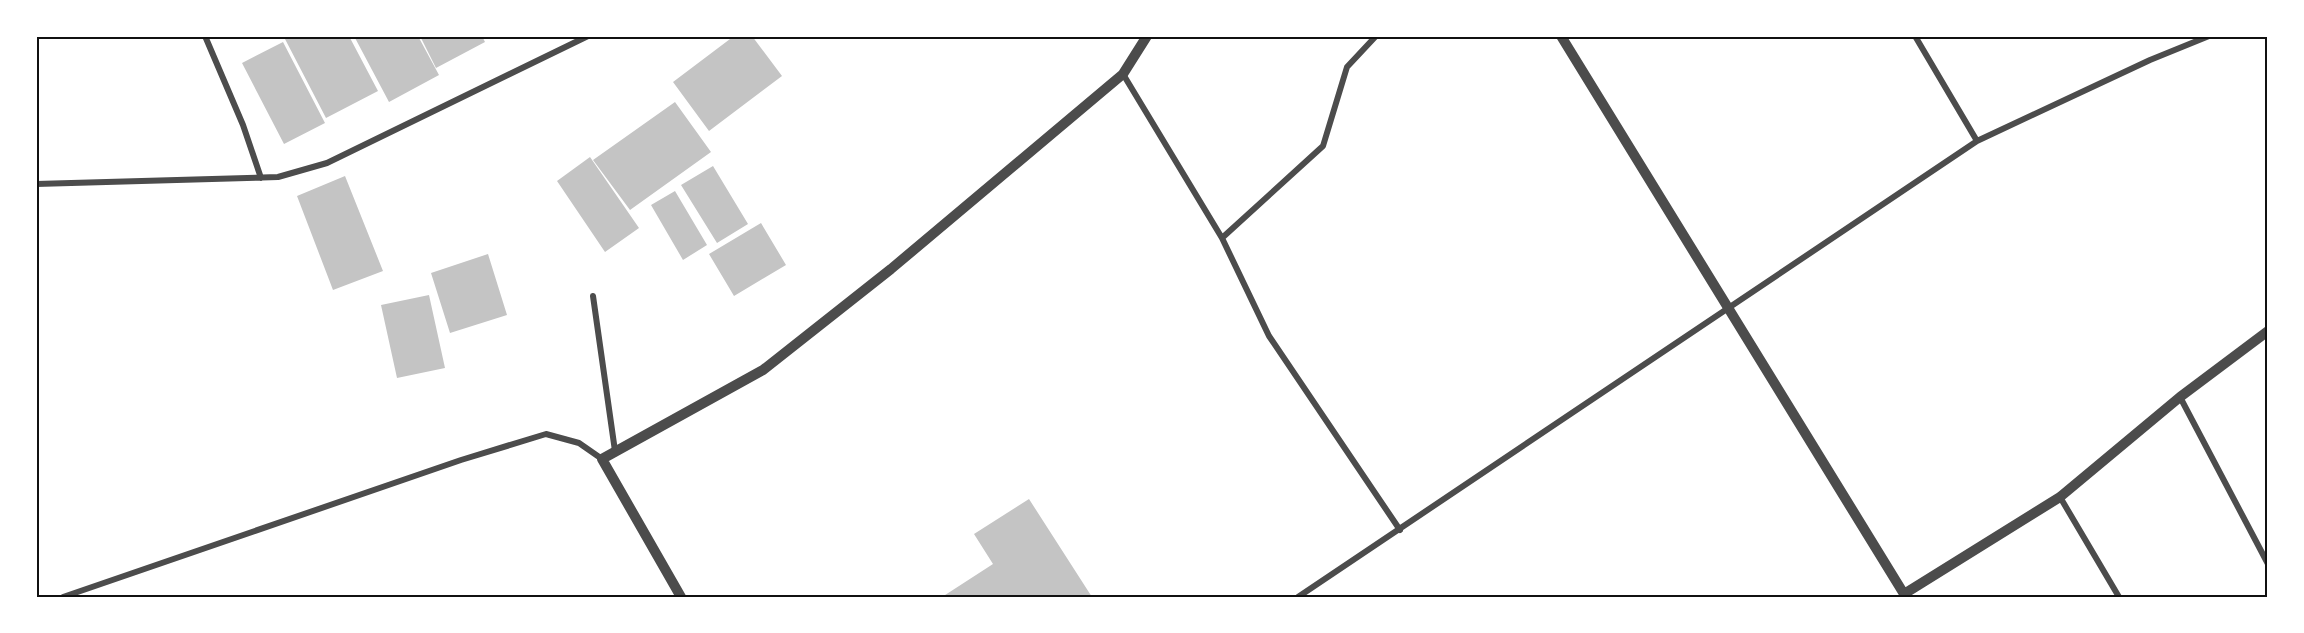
<svg xmlns="http://www.w3.org/2000/svg" width="2304" height="633" font-family="Poppins,sans-serif">
<style>
.building{fill:#c4c4c4}
.lines{fill:none;stroke-linecap:round;stroke-linejoin:round}
.minor{stroke:#4c4c4c;stroke-width:6}
.tertiary{stroke:#4c4c4c;stroke-width:10}
.neatline{fill:none;stroke:#111;stroke-width:2}
</style>
<rect width="100%" height="100%" fill="#fff"/>
<path class="building" d="M290,36H349L378,91L326,118L285,39Z
M354,36H418L439,75L389,102Z
M420,36H482L485,42L436,68Z
M734,36H752L782,76L709,131L673,82Z
M283,42L325,123L284,144L242,63Z
M675,102L711,152L630,210L593,160Z
M590,157L639,228L605,252L557,181Z
M713,166L748,224L717,243L681,185Z
M345,176L383,271L333,290L297,196Z
M675,191L707,245L683,260L651,205Z
M761,223L786,265L734,296L709,254Z
M488,254L507,315L450,333L431,273Z
M429,295L445,368L397,378L381,305Z
M1029,499L1092,597H942L993,564L974,534Z"/>
<g class="lines">
<path class="minor" d="M205,36L243,125L261,178
M1915,36L1977,141
M1123,74L1222,238L1269,336L1400,530
M36,184L278,177L327,163L588,36
M1222,238L1323,146L1347,67L1376,36
M593,296L615,451
M2180,397L2268,564
M2060,497L2119,597
M63,597L461,460L546,434L579,443L602,459
M1298,597L1977,141L2150,60L2209,36"/>
<path class="tertiary" d="M1561,36L1904,594L2060,497L2180,397L2268,331
M681,597L602,459L763,370L891,269L1123,74L1147,36"/>
</g>
<rect width="2304" height="633" fill="none" stroke="#ffffff" stroke-width="75"/>
<rect x="38" y="38" width="2228" height="558" class="neatline"/>
</svg>
